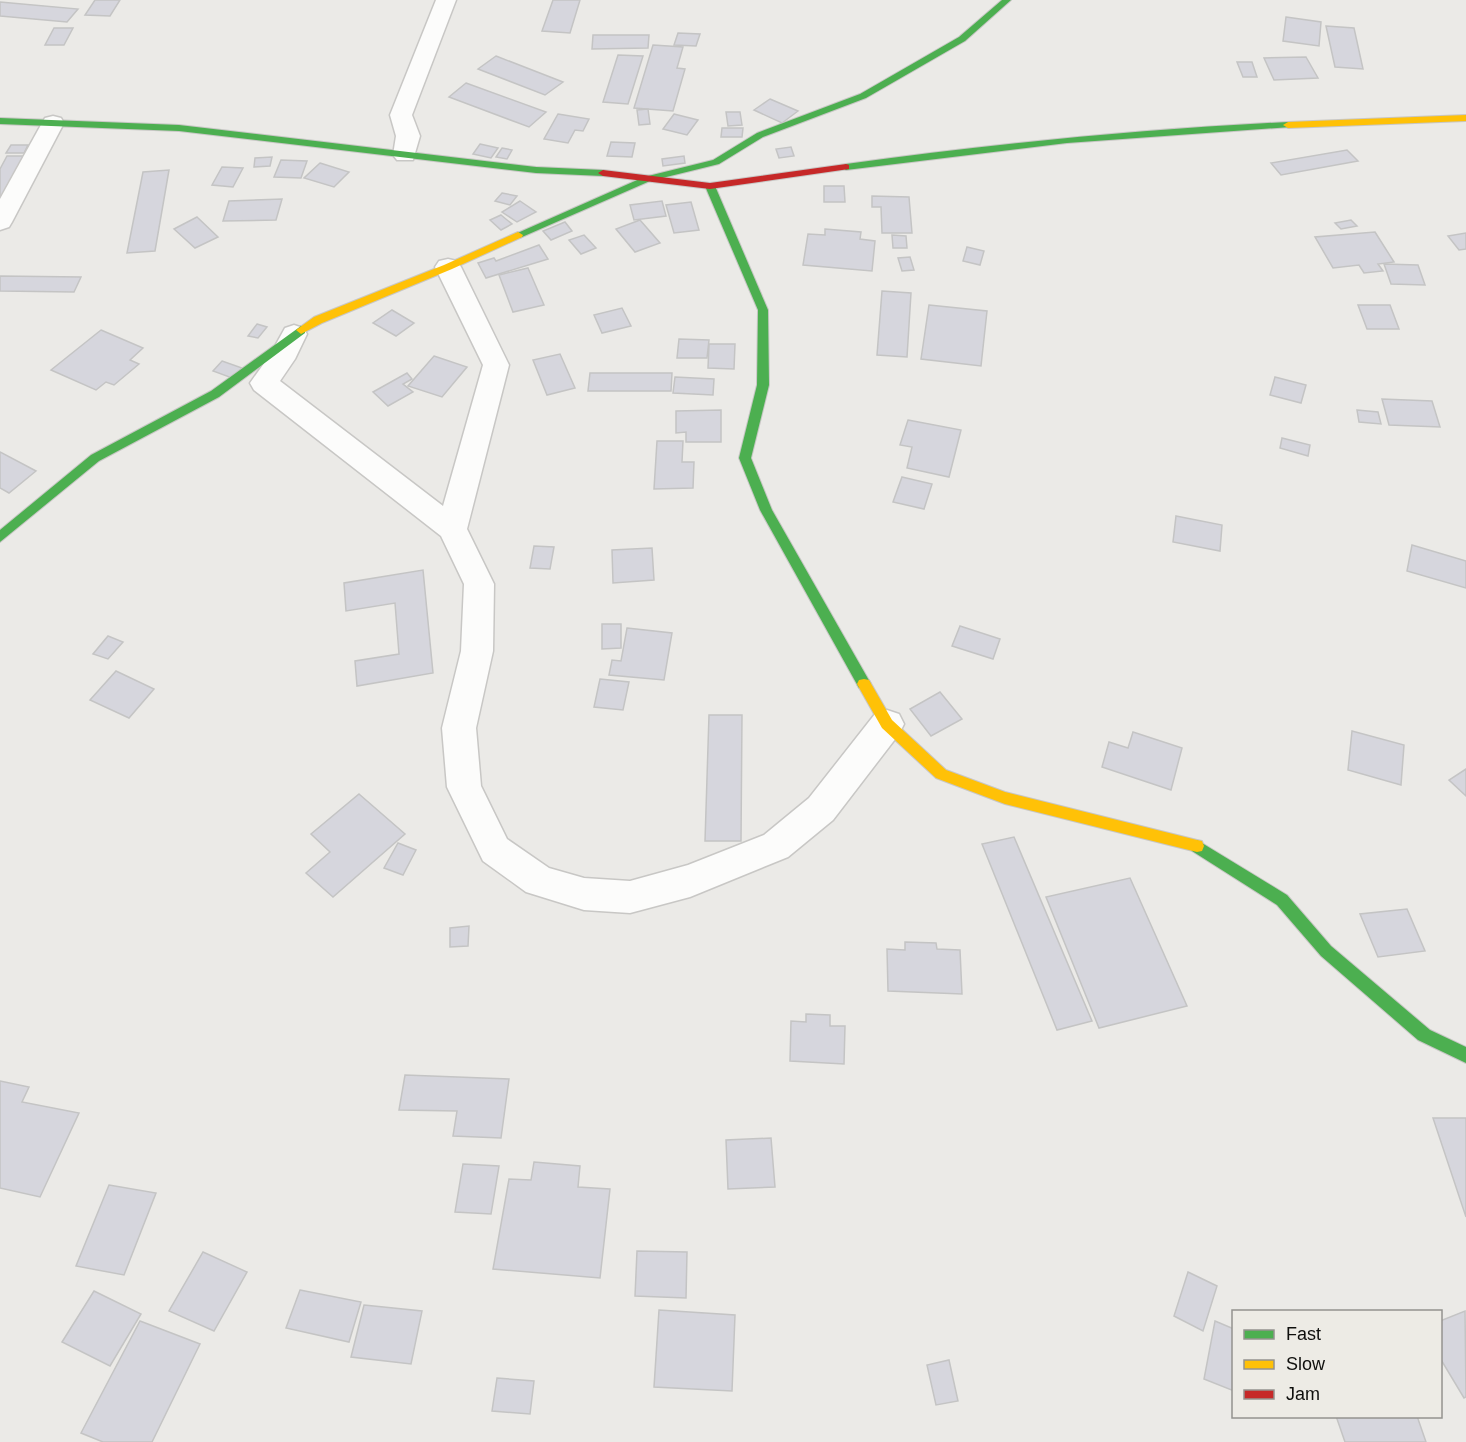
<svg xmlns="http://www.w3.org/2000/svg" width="1466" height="1442" font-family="Helvetica,sans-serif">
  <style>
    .building { fill: #d6d6dd; stroke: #c4c4c4; stroke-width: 1.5 }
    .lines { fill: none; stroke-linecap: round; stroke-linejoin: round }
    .street-casing { stroke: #c8c7c5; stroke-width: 3 }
    .fast-casing { stroke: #c8c7c5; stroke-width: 2 }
    .slow-casing { stroke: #c8c7c5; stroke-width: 2 }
    .jam-casing { stroke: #c8c7c5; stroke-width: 2 }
    .street { fill: #fcfcfb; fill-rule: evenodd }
    .fast { fill: #4caf50; fill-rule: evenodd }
    .slow { fill: #ffc107; fill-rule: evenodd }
    .jam { fill: #c62828; fill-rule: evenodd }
  </style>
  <rect width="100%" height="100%" fill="#ebeae7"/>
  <g class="building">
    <polygon points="95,0 120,0 110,16 85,15"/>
    <polygon points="553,0 580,0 570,33 542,31"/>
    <polygon points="0,2 78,9 67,22 0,16"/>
    <polygon points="1286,17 1321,22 1319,46 1283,41"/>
    <polygon points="1326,26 1354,28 1363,69 1335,67"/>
    <polygon points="54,28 73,28 64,45 45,45"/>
    <polygon points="678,33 700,34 696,46 674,45"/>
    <polygon points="593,35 649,35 648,48 592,49"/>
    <polygon points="653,45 683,47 677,68 685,69 673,111 634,108"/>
    <polygon points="618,55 643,56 628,104 603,102"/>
    <polygon points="496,56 563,82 545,95 478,69"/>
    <polygon points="1306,57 1318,78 1274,80 1264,58"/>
    <polygon points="1237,62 1252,62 1257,77 1243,77"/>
    <polygon points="466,83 546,112 529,127 449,97"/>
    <polygon points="770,99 798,111 782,123 754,110"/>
    <polygon points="648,109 650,124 639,125 637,110"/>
    <polygon points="726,112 740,112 742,125 728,126"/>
    <polygon points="558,114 589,119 583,131 575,130 568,143 544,139"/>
    <polygon points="674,114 698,120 687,135 663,129"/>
    <polygon points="722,128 743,128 742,137 721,137"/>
    <polygon points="611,142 635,143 632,157 607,156"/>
    <polygon points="480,144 498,148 491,158 473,154"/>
    <polygon points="11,145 28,145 24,153 6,153"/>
    <polygon points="791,147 794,156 779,158 776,149"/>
    <polygon points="502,148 512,150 507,159 496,157"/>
    <polygon points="1347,150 1358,161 1281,175 1271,163"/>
    <polygon points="7,156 29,156 0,212 0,169"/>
    <polygon points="684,156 685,163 663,166 662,159"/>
    <polygon points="272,157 270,166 254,167 255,158"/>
    <polygon points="281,160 307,161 301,178 274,177"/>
    <polygon points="320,163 349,172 334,187 304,178"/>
    <polygon points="222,167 243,168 233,187 212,185"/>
    <polygon points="169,170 155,251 127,253 143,172"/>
    <polygon points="824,186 844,186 845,202 824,202"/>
    <polygon points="502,193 517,196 510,205 495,201"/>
    <polygon points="872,196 909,197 912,233 882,233 881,207 872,207"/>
    <polygon points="282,199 276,220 223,221 229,201"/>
    <polygon points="520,201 536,212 517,222 502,212"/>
    <polygon points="662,201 666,216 634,220 630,205"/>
    <polygon points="691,202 699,230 674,233 666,205"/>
    <polygon points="501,215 512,224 501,230 490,220"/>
    <polygon points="197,217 218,237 195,248 174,229"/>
    <polygon points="640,220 660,243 635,252 616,229"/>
    <polygon points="1351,220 1357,226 1341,229 1335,223"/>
    <polygon points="565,222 572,231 551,240 543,231"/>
    <polygon points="825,229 861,232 860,239 875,241 872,271 803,265 808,234 825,235"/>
    <polygon points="1375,232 1394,262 1378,264 1383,271 1364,273 1359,265 1333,268 1315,237"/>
    <polygon points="1466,233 1466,249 1459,250 1448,236"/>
    <polygon points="584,235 596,248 581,254 569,240"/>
    <polygon points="892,235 906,236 907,248 893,248"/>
    <polygon points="539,245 548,259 486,278 478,263 494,258 496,261"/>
    <polygon points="967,247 984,251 980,265 963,261"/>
    <polygon points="910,257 914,270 902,271 898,258"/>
    <polygon points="1384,264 1418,265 1425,285 1391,284"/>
    <polygon points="528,268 544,305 513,312 499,275"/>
    <polygon points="0,276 81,277 74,292 0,291"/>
    <polygon points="882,291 911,293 907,357 877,355"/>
    <polygon points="929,305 987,311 981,366 921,359"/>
    <polygon points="1358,305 1390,305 1399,329 1367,329"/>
    <polygon points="622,308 631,326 602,333 594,315"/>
    <polygon points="392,310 414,323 396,336 373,323"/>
    <polygon points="257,324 267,327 258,338 248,336"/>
    <polygon points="101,330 143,348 130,360 139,364 114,385 106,382 96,390 51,370"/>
    <polygon points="679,339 709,340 707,358 677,358"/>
    <polygon points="709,344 735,344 734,369 708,368"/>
    <polygon points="560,354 575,388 547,395 533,360"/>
    <polygon points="434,356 467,367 442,397 408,386"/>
    <polygon points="222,361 242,368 232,378 213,371"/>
    <polygon points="407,373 412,379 403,384 413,392 388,406 373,392"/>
    <polygon points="590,373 672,373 671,391 588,391"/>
    <polygon points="675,377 714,379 713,395 673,393"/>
    <polygon points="1275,377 1306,385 1301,403 1270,395"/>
    <polygon points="1382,399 1432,401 1440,427 1389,425"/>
    <polygon points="721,410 721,442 686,442 686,432 676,433 676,411"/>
    <polygon points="1357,410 1378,412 1381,424 1359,422"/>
    <polygon points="908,420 961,430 949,477 907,468 912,447 900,445"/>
    <polygon points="1282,438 1310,445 1308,456 1280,448"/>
    <polygon points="657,441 683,441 682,462 694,462 693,488 654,489"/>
    <polygon points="0,452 36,471 9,493 0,488"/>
    <polygon points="902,477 932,484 924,509 893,502"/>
    <polygon points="1176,516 1222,525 1220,551 1173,542"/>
    <polygon points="1412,545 1466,561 1466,588 1407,571"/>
    <polygon points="534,546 554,547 550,569 530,568"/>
    <polygon points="652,548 654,580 613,583 612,550"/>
    <polygon points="423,570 433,673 357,686 355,661 399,654 395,603 346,611 344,583"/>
    <polygon points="602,624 621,624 621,648 602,649"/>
    <polygon points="960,626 1000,639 993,659 952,646"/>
    <polygon points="627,628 672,633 664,680 609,675 612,660 621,661"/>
    <polygon points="108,636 123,642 108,659 93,654"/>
    <polygon points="116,671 154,689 129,718 90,700"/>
    <polygon points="600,679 629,682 623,710 594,707"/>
    <polygon points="940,692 962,719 931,736 910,709"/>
    <polygon points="709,715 742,715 741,841 705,841"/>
    <polygon points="1352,731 1404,745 1401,785 1348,770"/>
    <polygon points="1133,732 1182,748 1171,790 1102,767 1109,742 1128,748"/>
    <polygon points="1466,769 1466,796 1449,780"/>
    <polygon points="359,794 405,834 333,897 306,873 330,852 311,834"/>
    <polygon points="1014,837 1092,1021 1057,1030 982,844"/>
    <polygon points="398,843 416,850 403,875 384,868"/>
    <polygon points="1130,878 1187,1006 1099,1028 1046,897"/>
    <polygon points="1407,909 1425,951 1378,957 1360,914"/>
    <polygon points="469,926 468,946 450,947 450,928"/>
    <polygon points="905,942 936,943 937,949 960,950 962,994 888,991 887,949 905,950"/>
    <polygon points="806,1014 830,1015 830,1026 845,1026 844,1064 790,1061 791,1021 806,1022"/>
    <polygon points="405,1075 509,1079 501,1138 453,1136 457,1111 399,1110"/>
    <polygon points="0,1081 29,1087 22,1102 79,1113 40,1197 0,1188"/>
    <polygon points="1433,1118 1466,1118 1466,1217"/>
    <polygon points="771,1138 775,1187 728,1189 726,1140"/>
    <polygon points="534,1162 580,1166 578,1187 610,1189 600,1278 493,1269 509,1179 531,1180"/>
    <polygon points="463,1164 499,1166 491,1214 455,1212"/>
    <polygon points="109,1185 156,1193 124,1275 76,1266"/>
    <polygon points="637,1251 687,1252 686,1298 635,1296"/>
    <polygon points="203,1252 247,1272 214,1331 169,1311"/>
    <polygon points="1188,1272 1217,1286 1203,1331 1174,1316"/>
    <polygon points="300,1290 361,1302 349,1342 286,1328"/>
    <polygon points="94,1291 141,1314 110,1366 62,1342"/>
    <polygon points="364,1305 422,1311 411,1364 351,1357"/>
    <polygon points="659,1310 735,1315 732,1391 654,1387"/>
    <polygon points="1465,1311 1466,1397 1464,1398 1440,1358 1440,1321"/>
    <polygon points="140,1321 200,1344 152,1442 103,1442 81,1433"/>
    <polygon points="1215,1321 1234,1329 1234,1391 1204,1379"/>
    <polygon points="949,1360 958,1401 936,1405 927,1365"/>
    <polygon points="497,1378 534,1381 530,1414 492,1411"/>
    <polygon points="1336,1416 1417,1416 1426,1442 1345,1442"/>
  </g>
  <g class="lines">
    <defs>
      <g id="street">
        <polygon points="436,0 456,0 412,115 420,136 413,160 397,160 393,155 396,136 390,115"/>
        <polygon points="53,116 61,118 64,123 12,222 9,227 0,230 0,199 42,123 45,118"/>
        <polygon points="448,259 457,261 461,267 509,365 467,529 494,584 493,651 476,728 481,786 507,839 549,868 584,878 630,881 688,865 764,835 809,798 875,714 887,710 899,714 904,724 899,734 833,820 788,857 690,897 630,913 584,910 526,892 483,861 447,787 442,728 461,651 464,584 441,536 254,390 250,383 270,355 285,328 294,325 303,328 307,334 295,359 280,381 443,506 483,365 435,267 439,261"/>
      </g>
      <g id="fast">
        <polygon points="1002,0 1011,0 965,41 866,98 763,137 719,164 650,181 522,237 518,238 513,235 644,177 713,160 757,133 860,94 959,37"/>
        <polygon points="0,118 179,125 536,167 603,170 608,173 603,176 536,173 179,131 0,124"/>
        <path d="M1288,122L1293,125L1291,127L1067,143L846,170L841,167L846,164C993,144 1140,129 1288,122Z"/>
        <polygon points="710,183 715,186 768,310 769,385 751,458 772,510 871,684 869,688 859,688 760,510 739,458 757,385 758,310 705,186"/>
        <polygon points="301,326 305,327 305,333 219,397 99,461 0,542 0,530 91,455 211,391"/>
        <polygon points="1197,840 1287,895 1331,946 1430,1030 1466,1047 1466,1063 1418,1040 1321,956 1277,905 1192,851 1190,846 1192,841"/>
      </g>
      <g id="slow">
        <polygon points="1466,115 1466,121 1288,128 1283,125 1288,122"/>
        <polygon points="518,232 523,235 522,237 452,269 322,323 301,334 296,330 314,317 444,265"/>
        <polygon points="864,679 869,680 892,720 946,770 1005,792 1197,840 1202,841 1204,846 1202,851 1197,852 1005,804 936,778 882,728 857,684 859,680"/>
      </g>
      <polygon id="jam" points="846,164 849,165 849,169 710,189 603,176 598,173 603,170 710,183"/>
    </defs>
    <use href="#street" class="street-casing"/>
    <use href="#fast" class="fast-casing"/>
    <use href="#slow" class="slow-casing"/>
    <use href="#jam" class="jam-casing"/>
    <use href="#street" class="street"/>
    <use href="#fast" class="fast"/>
    <use href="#slow" class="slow"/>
    <use href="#jam" class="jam"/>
  </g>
  <rect x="1232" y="1310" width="210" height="108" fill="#edebe5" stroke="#94938f" stroke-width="1.5"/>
  <rect x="1244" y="1330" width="30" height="9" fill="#4caf50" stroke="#94938f" stroke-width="1.5"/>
  <text x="1286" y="1340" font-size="18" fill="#0f0f0d">Fast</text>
  <rect x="1244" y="1360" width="30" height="9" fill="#ffc107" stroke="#94938f" stroke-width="1.5"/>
  <text x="1286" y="1370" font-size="18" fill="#0f0f0d">Slow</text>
  <rect x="1244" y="1390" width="30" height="9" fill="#c62828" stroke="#94938f" stroke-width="1.5"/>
  <text x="1286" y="1400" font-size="18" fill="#0f0f0d">Jam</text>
</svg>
